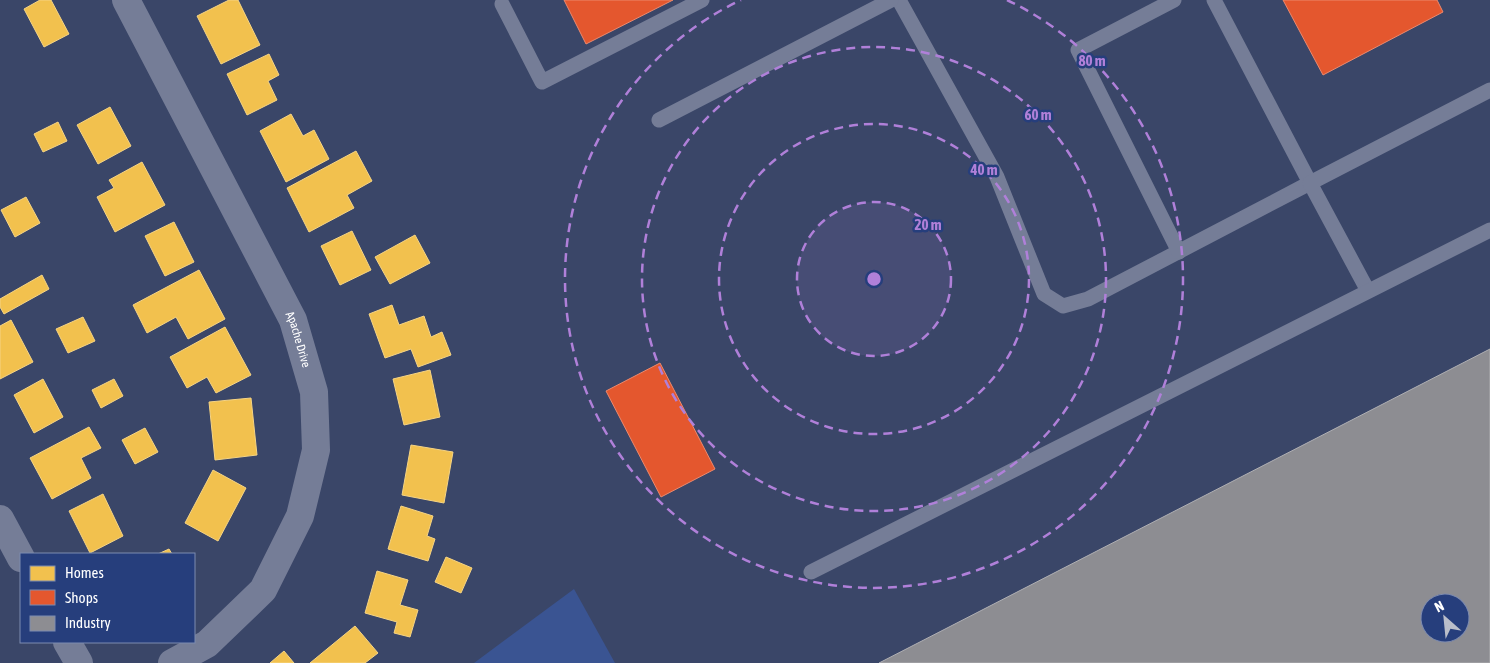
<svg xmlns="http://www.w3.org/2000/svg" width="1490" height="663" font-family="'Asap Condensed',sans-serif">
  <style>
    .green { fill: #3a5492 }
    .homes { fill: #f2c14e; stroke: #f6d483 }
    .shops { fill: #e4572e; stroke: #ec896d }
    .industry { fill: #8d8d92; stroke: #afafb3; fill-rule: evenodd }
    .lines { fill: none; stroke-linecap: round; stroke-linejoin: round }
    .service { stroke: #757d97; stroke-width: 15 }
    .minor { stroke: #757d97; stroke-width: 28 }
    .ring { fill: none; stroke: #b080d9; stroke-width: 2.5; stroke-dasharray: 9 6 }
    .labels { text-anchor: middle; stroke-width: 5; stroke-linejoin: round; paint-order: stroke }
    .street-label { font-size: 12px; fill: #fff; stroke: #263e7c }
    .centre { fill: #b080d9; stroke: #263e7c; stroke-width: 2.5 }
    .ring-label { font-size: 15px; text-anchor: middle; font-weight: bold; fill: #b080d9; stroke: #263e7c; stroke-width: 5; stroke-linejoin: round; paint-order: stroke }
  </style>
  <rect width="100%" height="100%" fill="#3a4668"/>
  <polygon class="green" points="574,589 615,663 474,663"/>
  <g class="homes">
    <polygon points="40,0 51,0 69,34 44,47 24,9"/>
    <polygon points="229,0 238,0 260,45 221,64 197,16"/>
    <polygon points="269,54 279,75 268,81 277,100 247,115 227,74"/>
    <polygon points="110,107 131,146 98,164 77,125"/>
    <polygon points="291,114 303,136 314,130 329,159 286,182 260,131"/>
    <polygon points="58,122 67,141 43,152 34,134"/>
    <polygon points="356,151 372,181 347,195 354,208 309,232 287,188"/>
    <polygon points="142,162 165,205 115,232 97,197 114,188 109,180"/>
    <polygon points="26,197 40,223 15,237 1,210"/>
    <polygon points="174,222 194,262 165,276 145,236"/>
    <polygon points="352,231 371,270 340,285 321,246"/>
    <polygon points="415,235 430,263 390,284 375,257"/>
    <polygon points="199,270 225,319 188,339 176,317 147,333 133,305"/>
    <polygon points="42,275 49,289 4,314 0,307 0,299"/>
    <polygon points="392,305 399,325 424,316 431,337 442,332 451,355 418,367 411,349 385,358 369,314"/>
    <polygon points="83,317 95,341 68,353 56,329"/>
    <polygon points="11,320 33,362 0,379 0,326"/>
    <polygon points="225,327 251,375 216,393 207,377 187,388 170,357"/>
    <polygon points="430,370 440,417 404,425 393,379"/>
    <polygon points="43,379 63,417 34,433 14,395"/>
    <polygon points="114,379 123,396 101,408 92,390"/>
    <polygon points="251,398 257,455 215,460 209,402"/>
    <polygon points="89,427 101,448 81,458 91,478 52,499 30,458"/>
    <polygon points="145,428 158,452 135,464 122,440"/>
    <polygon points="411,445 453,452 444,503 402,495"/>
    <polygon points="213,470 246,488 218,541 185,523"/>
    <polygon points="103,494 123,536 90,553 69,511"/>
    <polygon points="401,506 433,516 427,536 435,539 428,561 388,549"/>
    <polygon points="169,549 172,554 158,554"/>
    <polygon points="446,557 472,568 461,593 435,582"/>
    <polygon points="377,571 408,580 400,605 418,610 410,637 394,633 397,622 365,613"/>
    <polygon points="355,626 378,653 365,663 310,663"/>
    <polygon points="284,651 294,663 270,663"/>
  </g>
  <g class="shops">
    <polygon points="564,0 673,0 586,44"/>
    <polygon points="1283,0 1437,0 1443,12 1323,75"/>
    <polygon points="660,363 715,469 661,497 606,391"/>
  </g>
  <path class="industry" d="M1490,349V663H879ZM1430,603H1460V633H1430Z"/>
  <g class="lines">
    <g class="service">
      <polyline points="899,0 997,177 1044,294 1063,306 1088,299 1310,183 1214,0"/>
      <polyline points="1174,0 1078,50 1179,252"/>
      <polyline points="502,4 542,82 702,0"/>
      <polyline points="659,120 891,0"/>
      <polyline points="1368,291 1310,183 1490,90"/>
      <polyline points="811,572 1490,230"/>
    </g>
    <g class="minor">
      <path id="s1" d="M126,0L293,320L314,392L316,450L300,516L263,590L207,644L172,663"/>
      <polyline points="0,519 21,558"/>
      <polyline points="67,642 79,663"/>
    </g>
  </g>
  <circle cx="874" cy="279" r="77" fill="#b080d9" fill-opacity=".12"/>
  <g class="ring">
    <circle cx="874" cy="279" r="77"/>
    <circle cx="874" cy="279" r="155"/>
    <circle cx="874" cy="279" r="232"/>
    <path d="M1007 0A309 309 0 1 1 741 0"/>
  </g>
  <g class="labels">
    <g class="street-label">
      <text dy="4" stroke="none"><textPath href="#s1" startOffset="381">Apache Drive</textPath></text>
    </g>
  </g>
  <circle cx="874" cy="279" r="8" class="centre"/>
  <g class="ring-label">
    <text x="1092" y="66">80 m</text>
    <text x="1038" y="120">60 m</text>
    <text x="984" y="175">40 m</text>
    <text x="928" y="230">20 m</text>
  </g>
  <rect x="20" y="553" width="175" height="90" fill="#263e7c" stroke="#7d8bb0"/>
  <rect x="30" y="566" width="25" height="15" fill="#f2c14e" stroke="#7d8bb0"/>
  <text x="65" y="578" font-size="15" fill="#ffffff">Homes</text>
  <rect x="30" y="590" width="25" height="15" fill="#e4572e" stroke="#7d8bb0"/>
  <text x="65" y="603" font-size="15" fill="#ffffff">Shops</text>
  <rect x="30" y="616" width="25" height="15" fill="#8d8d92" stroke="#7d8bb0"/>
  <text x="65" y="628" font-size="15" fill="#ffffff">Industry</text>
  <g transform="translate(1445 618) rotate(333)"><circle r="24" fill="#263e7c" stroke="#7d8bb0"/>
  <path d="M0-4L9 19L0 12L-9 19Z" fill="#babeca"/>
  <text y="-8" font-size="14" font-weight="bold" text-anchor="middle" fill="#ffffff">N</text>
  </g>
</svg>
